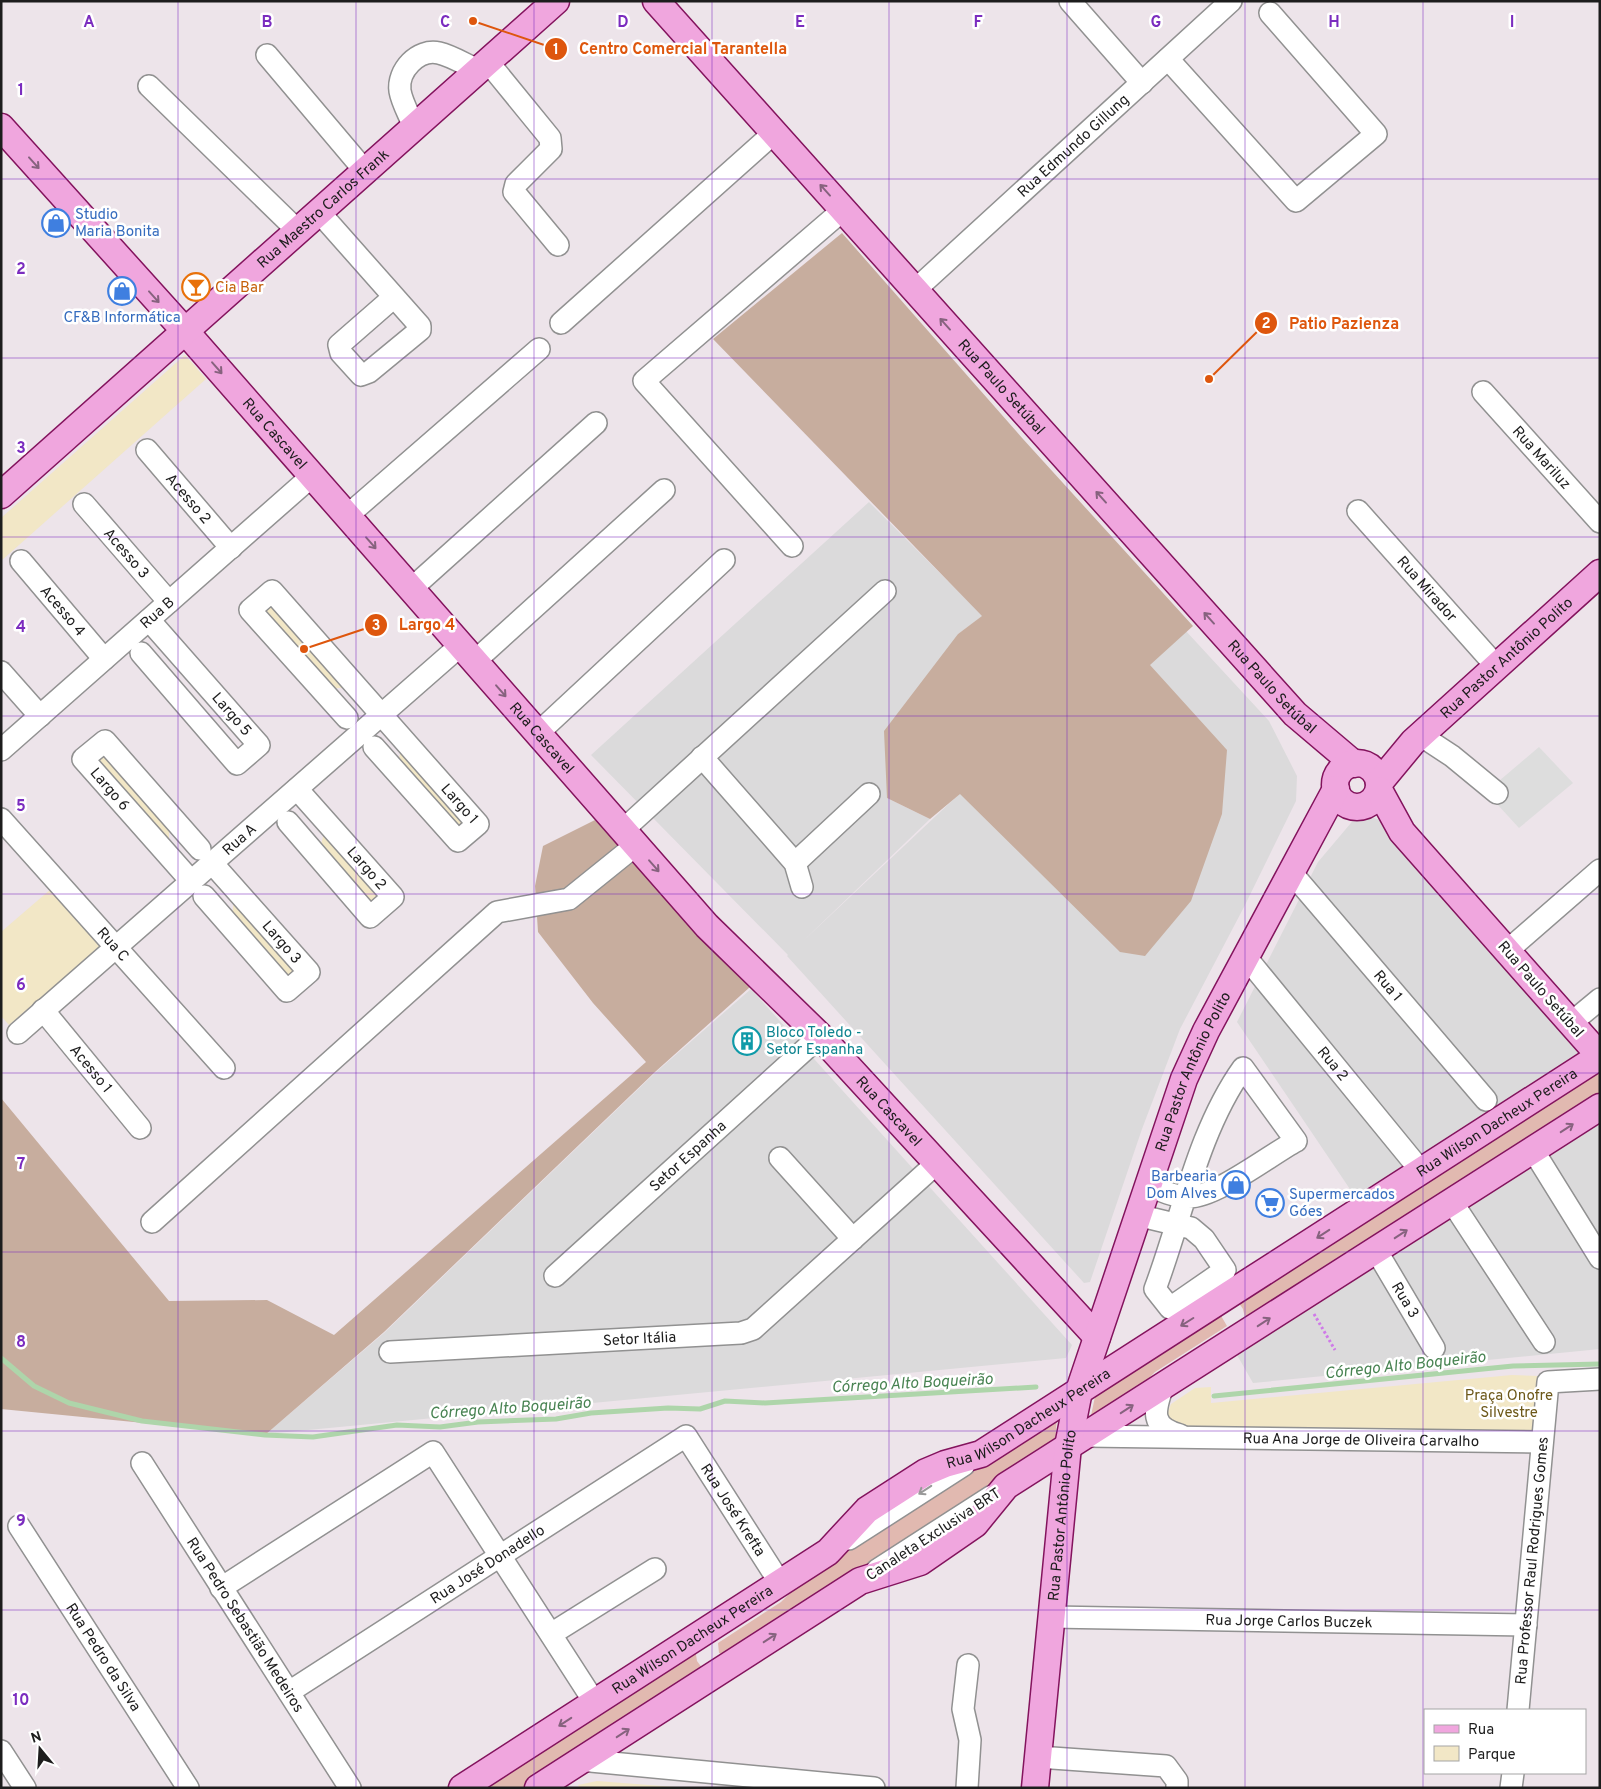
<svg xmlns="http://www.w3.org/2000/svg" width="1601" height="1789" font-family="Overpass,sans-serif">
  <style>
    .residential { fill: #dbdadb }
    .grass { fill: #e1b9b0 }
    .forest { fill: #c7ad9e }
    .park { fill: #f2e7c6 }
    .parking { fill: #ddd }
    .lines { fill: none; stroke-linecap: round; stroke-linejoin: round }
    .stream { stroke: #aed5aa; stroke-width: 5 }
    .minor-casing { stroke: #919191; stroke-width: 24 }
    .major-casing { stroke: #83135d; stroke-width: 29 }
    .path { stroke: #cf7ae8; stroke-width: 3; stroke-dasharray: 2.5 2.5; stroke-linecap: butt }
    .minor { stroke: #fff; stroke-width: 21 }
    .major { stroke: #f0a6de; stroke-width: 26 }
    .oneway { stroke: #86627e }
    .oneway2 { stroke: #999 }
    .grid { fill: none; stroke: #7b2cbf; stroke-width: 1; stroke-opacity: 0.55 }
    .labels { text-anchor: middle; stroke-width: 5; stroke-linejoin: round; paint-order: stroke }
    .street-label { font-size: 15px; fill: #1d1d1d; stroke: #fff }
    .shop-label { font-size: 15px; fill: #366cbe; stroke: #fff; text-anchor: start }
    .food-label { font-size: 15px; fill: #c56008; stroke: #fff; text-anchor: start }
    .culture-label { font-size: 15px; fill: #0d838f; stroke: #fff; text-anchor: start }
    .park-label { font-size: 15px; fill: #6d5819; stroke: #fff }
    .water-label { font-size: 16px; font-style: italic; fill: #488352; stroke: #fff }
    .grid-label { font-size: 16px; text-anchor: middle; font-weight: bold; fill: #7b2cbf; stroke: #fff; stroke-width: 5; stroke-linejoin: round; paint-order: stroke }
    .leader { fill: none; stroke: #de560d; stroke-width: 2 }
    .callout-dot { fill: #de560d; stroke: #fff; stroke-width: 2 }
    .mark-label { font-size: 15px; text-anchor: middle; font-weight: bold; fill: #fff }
    .callout-label { font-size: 16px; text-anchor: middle; font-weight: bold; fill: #de560d; stroke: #fff; stroke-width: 5; stroke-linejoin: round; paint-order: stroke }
  </style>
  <rect width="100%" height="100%" fill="#ede4ea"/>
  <g class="residential">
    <polygon points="869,502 983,616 958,634 887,798 930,819 801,943 1161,604 1269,721 1297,776 1296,801 1244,907 1180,1029 1142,1129 1090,1282 1084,1283 787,956 788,955 591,755"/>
    <polygon points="1368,816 1380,820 1600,1068 1600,1349 1253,1383 1237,1355 1390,1254 1360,1204 1237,1022 1318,862 1356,817"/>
    <polygon points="751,989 1072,1345 1066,1358 266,1434 384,1333 656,1072"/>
  </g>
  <g class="grass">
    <polygon points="1600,1067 1600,1096 1246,1323 1243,1309 1236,1299"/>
    <polygon points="1220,1314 1227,1326 1155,1372 1127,1400 1089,1425 1096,1392"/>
    <polygon points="1057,1415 1055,1446 728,1656 719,1653 718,1643 781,1602 807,1576"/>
    <polygon points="695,1648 697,1661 705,1672 525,1788 478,1788"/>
  </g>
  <g class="forest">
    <polygon points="842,233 1023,439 1193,626 1150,665 1227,750 1222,814 1191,901 1145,956 1120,952 960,794 930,819 887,798 884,731 958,634 982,616 713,339"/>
    <polygon points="595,820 750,987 655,1072 384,1332 265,1435 1,1409 1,1098 169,1301 267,1300 334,1335 646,1062 593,1003 538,932 535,886 543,846"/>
  </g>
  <g class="park">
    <polygon points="185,355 206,379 1,561 1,518"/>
    <polygon points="272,599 350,687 328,689 259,610"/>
    <polygon points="104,748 169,822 169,848 91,759"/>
    <polygon points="401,749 466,820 458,828 398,763"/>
    <polygon points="325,828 385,897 372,908 320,849"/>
    <polygon points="51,889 100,947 9,1025 1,1016 1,932"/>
    <polygon points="234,896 302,972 288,984 232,921"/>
    <polygon points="1512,1375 1540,1376 1536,1434 1187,1427 1174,1424 1167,1415 1171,1404 1195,1388 1211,1387 1211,1403"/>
    <polygon points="597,1781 688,1788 580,1788 578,1785"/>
  </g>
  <polygon class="parking" points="1539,747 1573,783 1519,828 1486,792"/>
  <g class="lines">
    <g class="stream">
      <polyline points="1,1358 34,1386 69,1403 142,1421 265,1435 313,1437 397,1425 440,1427 478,1422 556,1419 591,1413 668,1408 700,1409 725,1401 765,1403 1036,1387"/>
      <polyline points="1214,1396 1513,1366 1600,1364"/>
    </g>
    <defs>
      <g id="minor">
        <polyline points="1070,1 1142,83"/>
        <polyline points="267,55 365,171"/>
        <polyline points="1168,59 1296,201 1376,134 1270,13"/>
        <polyline points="488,62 550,138 551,149 516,184 514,192 558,245"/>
        <polyline points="149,86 298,231"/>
        <path d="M414,127C410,116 402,103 400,91C397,71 418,48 439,53C452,56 466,65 478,70"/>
        <polyline points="319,212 420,326 420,330 369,372 361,375 341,353 339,345 394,297"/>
        <path id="s1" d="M915,290L1231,1"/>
        <polyline points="561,323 774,133"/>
        <path id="s2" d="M1483,392L1600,522"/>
        <path id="s3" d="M147,450L231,548"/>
        <path id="s4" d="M84,504L169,602"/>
        <path id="s5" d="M1358,511L1496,666"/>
        <polyline points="347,516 539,349"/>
        <polyline points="792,546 644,381 843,210"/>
        <path id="s6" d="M21,561L104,659"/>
        <polyline points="411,589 596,423"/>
        <polyline points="141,653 237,764 259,745 149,620"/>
        <polyline points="475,661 664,490"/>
        <polyline points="1,672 40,716"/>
        <path id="s7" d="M347,718L250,610L272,591L478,824L458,841L374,747"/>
        <polyline points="538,733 724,560"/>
        <polyline points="1420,735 1452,756 1497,793"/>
        <path id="s8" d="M1,750L312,476"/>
        <polyline points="702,757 795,863 802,887"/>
        <path id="s9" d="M1,819L224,1068"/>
        <polyline points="288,822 370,917 393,897 297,789"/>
        <polyline points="623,830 885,591"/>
        <polyline points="795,863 869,794"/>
        <path id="s10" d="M1290,871L1486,1100"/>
        <polyline points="191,881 83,759 105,741 200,849"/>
        <polyline points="204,896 287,991 309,972 212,863"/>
        <polyline points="1507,951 1600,870"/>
        <path id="s11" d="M1245,956L1421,1171"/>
        <path id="s12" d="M43,1010L140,1128"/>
        <polyline points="1571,1023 1600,999"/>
        <path id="s13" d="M18,1033L461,645"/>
        <polyline points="1533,1150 1600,1258"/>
        <polyline points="780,1158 853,1239"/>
        <polyline points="1452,1202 1544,1342"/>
        <path d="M1137,1215L1191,1228L1204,1239L1225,1270L1170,1308L1155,1289C1182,1217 1198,1131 1243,1068L1296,1141C1270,1155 1215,1198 1188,1197C1174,1197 1160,1190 1147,1185"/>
        <polyline points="152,1222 497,912 569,899 636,845"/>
        <path id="s14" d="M1376,1250L1434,1348"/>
        <path id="s15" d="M555,1276L820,1036"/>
        <path id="s16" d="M390,1352L741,1333L753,1329L937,1163"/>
        <path d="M1163,1386C1154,1411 1150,1427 1180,1435"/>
        <path id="s17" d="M1086,1436L1542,1442"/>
        <path id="s18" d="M142,1463L350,1788"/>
        <path id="s19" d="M19,1526L188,1788"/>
        <polyline points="849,1539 964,1465"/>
        <polyline points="877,1570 992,1496"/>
        <polyline points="221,1588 433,1452 595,1703"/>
        <path id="s20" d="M1051,1617L1526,1625"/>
        <polyline points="551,1634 655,1569"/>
        <path id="s21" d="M289,1692L686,1436L780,1583"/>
        <path id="s22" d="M1518,1710L1548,1382L1600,1379"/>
        <polyline points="1,1751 25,1788"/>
        <polyline points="1038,1757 1166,1766 1177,1781 1177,1788"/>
        <polyline points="580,1760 874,1788"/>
        <polyline points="967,1788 970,1740 963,1709 968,1665"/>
        <polyline points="1511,1788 1513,1773"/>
      </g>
      <g id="major">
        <path id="s23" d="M656,1L1295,714L1354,764"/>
        <path id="s24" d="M1,127L185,331L707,926L820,1036L1097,1337"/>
        <path id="s25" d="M1,495L556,1"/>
        <circle cx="1357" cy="785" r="22"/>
        <path id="s26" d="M1379,783L1413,742L1600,573"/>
        <path id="s27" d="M462,1788L828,1552L867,1510L926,1472L945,1464L981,1454L1600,1056L1402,832L1379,790"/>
        <polyline points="538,1788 860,1581 920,1562 975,1524 1006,1486 1600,1107"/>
        <path id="s28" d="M1035,1788L1068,1446L1079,1391L1184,1079L1206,1031L1336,789"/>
      </g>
    </defs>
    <use href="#minor" class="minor-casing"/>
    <use href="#major" class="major-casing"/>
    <polyline class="path" points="1314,1314 1335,1350"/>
    <use href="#minor" class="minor"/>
    <use href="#major" class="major"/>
  </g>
  <defs><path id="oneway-shaft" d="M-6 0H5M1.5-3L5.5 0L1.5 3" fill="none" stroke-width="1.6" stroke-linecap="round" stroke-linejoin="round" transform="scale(1.25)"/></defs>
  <g class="oneway">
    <use href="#oneway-shaft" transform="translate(34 163) rotate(48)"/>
    <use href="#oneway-shaft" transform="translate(825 190) rotate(-132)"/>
    <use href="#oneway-shaft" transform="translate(154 297) rotate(48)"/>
    <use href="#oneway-shaft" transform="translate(945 324) rotate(-132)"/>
    <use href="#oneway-shaft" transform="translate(217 368) rotate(49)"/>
    <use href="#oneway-shaft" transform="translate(1101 497) rotate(-132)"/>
    <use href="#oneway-shaft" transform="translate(371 543) rotate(49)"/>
    <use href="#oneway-shaft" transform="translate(1209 618) rotate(-132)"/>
    <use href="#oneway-shaft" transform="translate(501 691) rotate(49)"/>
    <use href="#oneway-shaft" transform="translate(654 866) rotate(49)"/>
    <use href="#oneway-shaft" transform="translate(1567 1128) rotate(-33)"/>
    <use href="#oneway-shaft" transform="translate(1323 1234) rotate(147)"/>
    <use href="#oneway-shaft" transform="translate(1401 1234) rotate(-33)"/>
    <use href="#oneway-shaft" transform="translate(1187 1322) rotate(148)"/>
    <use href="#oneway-shaft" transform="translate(1264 1322) rotate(-33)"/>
    <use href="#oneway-shaft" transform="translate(1127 1409) rotate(-33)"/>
    <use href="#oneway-shaft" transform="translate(770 1638) rotate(-33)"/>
    <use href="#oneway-shaft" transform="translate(565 1722) rotate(147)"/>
    <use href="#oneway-shaft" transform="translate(623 1733) rotate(-33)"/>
  </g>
  <use class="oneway2" href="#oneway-shaft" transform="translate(925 1490) rotate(147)"/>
  <path class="grid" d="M178,1V1788M356,1V1788M534,1V1788M712,1V1788M889,1V1788M1067,1V1788M1245,1V1788M1423,1V1788M1,179H1600M1,358H1600M1,537H1600M1,716H1600M1,894H1600M1,1073H1600M1,1252H1600M1,1431H1600M1,1610H1600"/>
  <defs>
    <symbol id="shop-ring" viewBox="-11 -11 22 22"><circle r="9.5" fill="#fff" stroke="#3f7fe0" stroke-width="1.5"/><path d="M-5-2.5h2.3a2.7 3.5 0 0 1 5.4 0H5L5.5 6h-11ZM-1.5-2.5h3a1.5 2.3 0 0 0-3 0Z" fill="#3f7fe0"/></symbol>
    <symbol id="bar-ring" viewBox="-11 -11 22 22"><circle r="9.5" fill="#fff" stroke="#e8710a" stroke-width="1.5"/><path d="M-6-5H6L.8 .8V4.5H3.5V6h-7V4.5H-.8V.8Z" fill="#e8710a"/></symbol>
    <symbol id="building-ring" viewBox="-11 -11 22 22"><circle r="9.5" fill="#fff" stroke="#0f9aa8" stroke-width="1.5"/><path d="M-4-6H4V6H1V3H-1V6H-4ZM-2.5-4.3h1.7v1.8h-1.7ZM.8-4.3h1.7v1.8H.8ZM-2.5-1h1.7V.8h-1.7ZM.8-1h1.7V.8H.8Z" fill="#0f9aa8"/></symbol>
    <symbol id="supermarket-ring" viewBox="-11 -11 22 22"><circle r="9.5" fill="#fff" stroke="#3f7fe0" stroke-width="1.5"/><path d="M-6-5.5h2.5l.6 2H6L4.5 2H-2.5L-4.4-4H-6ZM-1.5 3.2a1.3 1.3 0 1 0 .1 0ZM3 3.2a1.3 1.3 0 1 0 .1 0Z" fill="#3f7fe0"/></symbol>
  </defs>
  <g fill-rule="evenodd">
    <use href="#shop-ring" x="40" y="207" width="32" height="32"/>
    <use href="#bar-ring" x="180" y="271" width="32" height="32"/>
    <use href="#shop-ring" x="106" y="275" width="32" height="32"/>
    <use href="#building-ring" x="731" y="1025" width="32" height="32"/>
    <use href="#shop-ring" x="1220" y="1169" width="32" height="32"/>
    <use href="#supermarket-ring" x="1254" y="1187" width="32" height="32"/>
  </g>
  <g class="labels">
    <g class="street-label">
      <text dy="5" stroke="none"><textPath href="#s1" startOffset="214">Rua Edmundo Gillung</textPath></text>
      <text dy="5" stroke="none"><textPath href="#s25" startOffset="431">Rua Maestro Carlos Frank</textPath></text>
      <text dy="5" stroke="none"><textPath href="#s23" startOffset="518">Rua Paulo Setúbal</textPath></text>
      <text dy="5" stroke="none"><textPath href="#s24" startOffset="411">Rua Cascavel</textPath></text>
      <text dy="5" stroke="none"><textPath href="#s2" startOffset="88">Rua Mariluz</textPath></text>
      <text dy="5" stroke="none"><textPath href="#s3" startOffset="64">Acesso 2</textPath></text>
      <text dy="5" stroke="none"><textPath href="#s4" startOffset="65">Acesso 3</textPath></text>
      <text dy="5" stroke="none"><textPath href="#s5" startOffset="104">Rua Mirador</textPath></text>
      <text dy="5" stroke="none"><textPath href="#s6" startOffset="65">Acesso 4</textPath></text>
      <text dy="5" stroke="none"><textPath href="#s8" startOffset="208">Rua B</textPath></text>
      <text dy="5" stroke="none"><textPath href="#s26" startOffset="179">Rua Pastor Antônio Polito</textPath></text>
      <text dy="5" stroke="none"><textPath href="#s23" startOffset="922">Rua Paulo Setúbal</textPath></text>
      <text transform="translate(232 714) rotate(49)" y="5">Largo 5</text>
      <text dy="5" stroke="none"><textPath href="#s24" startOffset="816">Rua Cascavel</textPath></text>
      <text transform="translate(110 789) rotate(49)" y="5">Largo 6</text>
      <text dy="5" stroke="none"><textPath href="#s7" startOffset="458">Largo 1</textPath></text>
      <text dy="5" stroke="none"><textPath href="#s13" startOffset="294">Rua A</textPath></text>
      <text transform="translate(367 868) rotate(49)" y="5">Largo 2</text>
      <text transform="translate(282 942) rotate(49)" y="5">Largo 3</text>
      <text dy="5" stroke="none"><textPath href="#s9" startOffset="168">Rua C</textPath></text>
      <text dy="5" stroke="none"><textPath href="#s10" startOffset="151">Rua 1</textPath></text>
      <text transform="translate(1541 989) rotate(49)" y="5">Rua Paulo Setúbal</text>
      <text dy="5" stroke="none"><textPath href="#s11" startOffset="139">Rua 2</textPath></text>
      <text dy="5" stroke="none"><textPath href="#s12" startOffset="76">Acesso 1</textPath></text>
      <text dy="5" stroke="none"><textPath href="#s28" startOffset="739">Rua Pastor Antônio Polito</textPath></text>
      <text dy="5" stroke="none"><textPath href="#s24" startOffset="1326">Rua Cascavel</textPath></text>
      <text dy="5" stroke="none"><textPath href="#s27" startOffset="1234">Rua Wilson Dacheux Pereira</textPath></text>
      <text dy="5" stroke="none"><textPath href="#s15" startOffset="179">Setor Espanha</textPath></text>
      <text dy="5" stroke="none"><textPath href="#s14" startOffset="58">Rua 3</textPath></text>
      <text dy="5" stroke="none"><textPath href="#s16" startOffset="250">Setor Itália</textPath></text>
      <text dy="5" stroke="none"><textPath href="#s27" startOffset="679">Rua Wilson Dacheux Pereira</textPath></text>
      <text dy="5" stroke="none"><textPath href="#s17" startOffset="275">Rua Ana Jorge de Oliveira Carvalho</textPath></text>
      <text dy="5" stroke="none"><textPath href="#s21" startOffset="560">Rua José Krefta</textPath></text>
      <text dy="5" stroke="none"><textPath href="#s28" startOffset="274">Rua Pastor Antônio Polito</textPath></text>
      <text transform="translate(933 1534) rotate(-33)" y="5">Canaleta Exclusiva BRT</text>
      <text dy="5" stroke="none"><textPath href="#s22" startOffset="150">Rua Professor Raul Rodrigues Gomes</textPath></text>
      <text dy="5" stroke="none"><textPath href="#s21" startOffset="236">Rua José Donadello</textPath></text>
      <text dy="5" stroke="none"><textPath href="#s20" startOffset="238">Rua Jorge Carlos Buczek</textPath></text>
      <text dy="5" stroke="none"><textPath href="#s18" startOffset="192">Rua Pedro Sebastião Medeiros</textPath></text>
      <text dy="5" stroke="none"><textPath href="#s27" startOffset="274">Rua Wilson Dacheux Pereira</textPath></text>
      <text dy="5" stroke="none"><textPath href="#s19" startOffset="156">Rua Pedro da Silva</textPath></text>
    </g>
    <g class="shop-label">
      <text x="75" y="219">Studio<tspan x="75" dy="17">Maria Bonita</tspan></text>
      <text x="122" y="322" text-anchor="middle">CF&amp;B Informática</text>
      <text x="1217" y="1181" text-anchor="end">Barbearia<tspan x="1217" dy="17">Dom Alves</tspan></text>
      <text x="1289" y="1199">Supermercados<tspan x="1289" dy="17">Góes</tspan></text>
    </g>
    <g class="food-label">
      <text x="215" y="292">Cia Bar</text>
    </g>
    <g class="culture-label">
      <text x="766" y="1037">Bloco Toledo -<tspan x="766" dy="17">Setor Espanha</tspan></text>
    </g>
    <g class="park-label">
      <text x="1509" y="1400">Praça Onofre<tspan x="1509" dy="17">Silvestre</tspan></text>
    </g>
    <g class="water-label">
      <text transform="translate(1405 1364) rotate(-6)" y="6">Córrego Alto Boqueirão</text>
      <text transform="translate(912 1382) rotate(-3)" y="6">Córrego Alto Boqueirão</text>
      <text transform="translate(510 1407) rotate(-4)" y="6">Córrego Alto Boqueirão</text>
    </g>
  </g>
  <g class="grid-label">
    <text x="89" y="27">A</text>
    <text x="267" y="27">B</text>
    <text x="445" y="27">C</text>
    <text x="623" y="27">D</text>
    <text x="800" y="27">E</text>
    <text x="978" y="27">F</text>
    <text x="1156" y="27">G</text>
    <text x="1334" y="27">H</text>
    <text x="1512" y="27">I</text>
    <text x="21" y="95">1</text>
    <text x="21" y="274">2</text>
    <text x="21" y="453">3</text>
    <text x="21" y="632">4</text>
    <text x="21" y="811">5</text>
    <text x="21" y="990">6</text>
    <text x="21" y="1169">7</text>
    <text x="21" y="1347">8</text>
    <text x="21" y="1526">9</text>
    <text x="21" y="1705">10</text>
  </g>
  <path class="leader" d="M473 21L556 49M1209 379L1266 323M304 649L376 625"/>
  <g class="callout-dot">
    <circle cx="473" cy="21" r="5"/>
    <circle cx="1209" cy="379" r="5"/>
    <circle cx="304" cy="649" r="5"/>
    <circle cx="556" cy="49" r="12"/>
    <circle cx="1266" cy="323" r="12"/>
    <circle cx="376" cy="625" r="12"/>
  </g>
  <g class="mark-label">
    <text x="556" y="54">1</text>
    <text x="1266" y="328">2</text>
    <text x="376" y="630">3</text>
  </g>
  <g class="callout-label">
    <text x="683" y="54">Centro Comercial Tarantella</text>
    <text x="1344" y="329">Patio Pazienza</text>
    <text x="427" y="630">Largo 4</text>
  </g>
  <rect width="1601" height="1789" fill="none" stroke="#1d1d1d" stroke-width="5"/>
  <rect x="1424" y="1709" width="162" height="65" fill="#ffffff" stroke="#a5a5a5"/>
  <rect x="1434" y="1725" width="25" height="8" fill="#f0a6de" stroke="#a5a5a5"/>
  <text x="1468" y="1734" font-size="15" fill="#1d1d1d">Rua</text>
  <rect x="1434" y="1746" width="25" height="15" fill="#f2e7c6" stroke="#a5a5a5"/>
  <text x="1468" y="1759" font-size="15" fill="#1d1d1d">Parque</text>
  <g transform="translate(40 1749) rotate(342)" stroke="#ffffff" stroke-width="4" paint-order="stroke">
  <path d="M0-4L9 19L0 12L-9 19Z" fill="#1d1d1d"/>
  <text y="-8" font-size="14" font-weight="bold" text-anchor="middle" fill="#1d1d1d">N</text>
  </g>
</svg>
